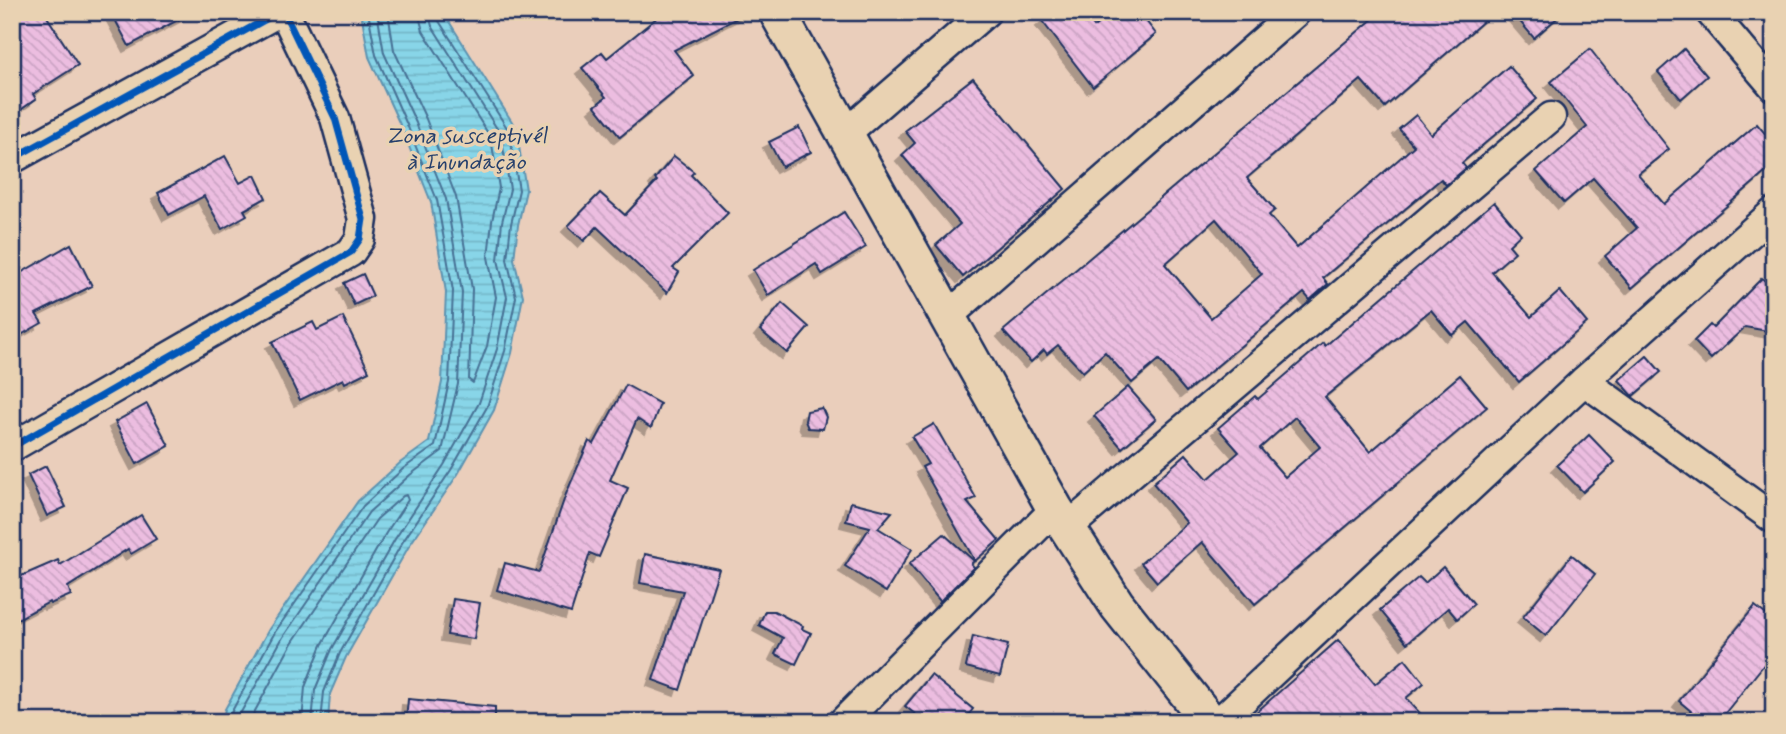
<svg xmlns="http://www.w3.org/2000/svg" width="1786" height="734" font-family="Mynerve,sans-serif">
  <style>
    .water { fill: url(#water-rules); stroke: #5c93b1; stroke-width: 2 }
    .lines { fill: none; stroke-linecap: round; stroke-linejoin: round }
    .shore { stroke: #477195; stroke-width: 2 }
    .building { fill: url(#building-back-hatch); stroke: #1b2f5e; stroke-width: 2; fill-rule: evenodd; filter: url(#shadow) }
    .minor-casing { stroke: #1b2f5e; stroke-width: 33 }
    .major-casing { stroke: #1b2f5e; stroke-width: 40 }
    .minor { stroke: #e9d2b2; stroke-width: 28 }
    .major { stroke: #e9d2b2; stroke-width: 35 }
    .cycleway-casing { stroke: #e9d2b2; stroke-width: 11 }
    .cycleway { stroke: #0057b8; stroke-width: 7 }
    .labels { text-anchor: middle; stroke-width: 7; stroke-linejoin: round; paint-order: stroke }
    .water-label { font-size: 23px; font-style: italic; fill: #26406c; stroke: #e9d2b2 }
  </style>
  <defs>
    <pattern id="water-rules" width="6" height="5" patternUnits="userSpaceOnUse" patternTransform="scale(1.75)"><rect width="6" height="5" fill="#88d5e8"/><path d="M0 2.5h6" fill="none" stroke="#75b7c9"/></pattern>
    <pattern id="building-back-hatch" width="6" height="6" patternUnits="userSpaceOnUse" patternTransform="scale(1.75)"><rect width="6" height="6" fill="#ecbde0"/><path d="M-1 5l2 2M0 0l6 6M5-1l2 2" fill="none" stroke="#caa3c3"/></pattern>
    <filter id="shadow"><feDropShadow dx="-6" dy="6" stdDeviation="0" flood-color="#0004"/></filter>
  </defs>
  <rect width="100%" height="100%" fill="#eacebb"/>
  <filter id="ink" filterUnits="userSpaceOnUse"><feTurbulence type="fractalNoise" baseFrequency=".0143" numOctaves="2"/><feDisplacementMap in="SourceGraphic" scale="14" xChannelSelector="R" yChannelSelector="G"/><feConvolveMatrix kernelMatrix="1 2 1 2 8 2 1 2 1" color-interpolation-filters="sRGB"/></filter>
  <g filter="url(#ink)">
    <polygon class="water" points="361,12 443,12 516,128 526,190 518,225 514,259 523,296 512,353 494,410 458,474 409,546 346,657 330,694 328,722 222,722 225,709 269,629 358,501 400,463 429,442 442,382 446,292 431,202 402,129 369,57"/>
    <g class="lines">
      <g class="shore">
        <polyline points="388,12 394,50 426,119 456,197 472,289 469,380 473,383 487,346 496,297 488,257 492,221 499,188 491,138 423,31 418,12"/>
        <polyline points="229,722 232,711 275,632 363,506 404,468 435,446 449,382 453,291 437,200 408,127 376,55 368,12"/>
        <polyline points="238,722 240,714 283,637 369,512 410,475 442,451 458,384 462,292 446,199 416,123 384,53 377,12"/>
        <polyline points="249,722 292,643 377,519 403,496 406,495 408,500 386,533 322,645 305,687 302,722"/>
        <polyline points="312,722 315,690 332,649 395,539 444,465 479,403 497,349 507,297 498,260 502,222 510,189 501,135 432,26 428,12"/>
        <polyline points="321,722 324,692 340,653 402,543 451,470 487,407 505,351 516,297 507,259 511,224 519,190 509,131 439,21 437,12"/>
      </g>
    </g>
    <g class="building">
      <polygon points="21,12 44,12 78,65 33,94 36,99 12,116 12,18"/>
      <polygon points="111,12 193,12 129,46"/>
      <polygon points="664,12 749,12 674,50 694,76 620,137 595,106 606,97 582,68 602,52 607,58"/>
      <polygon points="1053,12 1083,12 1094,27 1112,12 1139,12 1156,34 1093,87 1042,21"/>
      <path d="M1381,12H1494L1385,107L1361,80L1247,178L1275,210L1269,215L1297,248L1414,146L1399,129L1416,115L1431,134L1509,66L1537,99L1462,163L1466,168L1446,185L1441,179L1323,278L1328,284L1310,300L1304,293L1186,392L1159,360L1132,383L1105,352L1083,372L1058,345L1047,354L1044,350L1031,362L1003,331ZM1216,219L1262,274L1211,318L1165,264Z"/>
      <polygon points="1512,12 1564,12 1534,38"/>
      <polygon points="1590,49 1669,149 1638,174 1664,204 1757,124 1774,144 1774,165 1632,288 1605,256 1637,228 1593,178 1564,203 1536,171 1587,127 1551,82"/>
      <polygon points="1684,49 1707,76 1681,99 1658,72"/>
      <polygon points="973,78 1065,189 963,277 936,245 960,224 902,155 915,143 905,131"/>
      <polygon points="799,127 811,152 782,167 769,142"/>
      <polygon points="225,156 240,183 255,175 266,198 244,210 247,215 222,229 204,196 169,215 158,193"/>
      <polygon points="674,156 694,172 691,175 728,213 673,268 679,272 667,293 597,227 584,241 568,226 600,193 625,215 657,181 655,179"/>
      <path d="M1494,202L1521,234L1509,245L1515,252L1492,272L1531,317L1560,291L1587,323L1519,382L1468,322L1452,335L1431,310L1325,397L1370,452L1460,375L1487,407L1255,604L1202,542L1157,582L1141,563L1187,523L1153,483L1186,454L1208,479L1239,452L1218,428L1255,396L1258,399L1323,343L1325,346ZM1295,417L1320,447L1285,477L1260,448Z"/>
      <polygon points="844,212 866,247 822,274 816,264 768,295 753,270"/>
      <polygon points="71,244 92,286 36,314 42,323 12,340 12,278"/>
      <polygon points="363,274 373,296 354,305 344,283"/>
      <polygon points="1762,278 1774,290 1774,332 1745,327 1711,359 1694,341 1710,325 1713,328"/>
      <polygon points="782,303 809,327 787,353 760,330"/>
      <polygon points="343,317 369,371 345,383 343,379 300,400 272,342 313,322 317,330"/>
      <polygon points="1647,356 1661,372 1633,396 1619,380"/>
      <polygon points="626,385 660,404 651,428 637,419 610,480 628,488 599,557 590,553 571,613 497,590 505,563 539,572 566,494 589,441 594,444"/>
      <polygon points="1128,387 1156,419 1122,448 1094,416"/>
      <polygon points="147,404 169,446 137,464 115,422"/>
      <polygon points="822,408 826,417 823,429 808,428 805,421 807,411"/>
      <polygon points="934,424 976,498 967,502 999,540 975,561 922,467 928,464 912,437"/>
      <polygon points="1589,435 1615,462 1583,492 1557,465"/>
      <polygon points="46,466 66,507 47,516 28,475"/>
      <polygon points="851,502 892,512 878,528 912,549 886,592 845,566 870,527 846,521"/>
      <polygon points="141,515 156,539 131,554 128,549 68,587 71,595 50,604 49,602 12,622 12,580 58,560 60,565"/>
      <polygon points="944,534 974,561 971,564 974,567 940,601 909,564"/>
      <polygon points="645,554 719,569 680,690 653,680 683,591 640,583"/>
      <polygon points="1572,555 1595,574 1546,636 1523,617"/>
      <polygon points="1443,567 1474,604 1457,619 1448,608 1407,643 1380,610 1419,577 1425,583"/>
      <polygon points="453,599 480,603 474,639 447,635"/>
      <polygon points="1755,606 1774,621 1774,652 1718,722 1704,722 1679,701"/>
      <polygon points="765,611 774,611 803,626 802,629 811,633 796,664 775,654 783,638 759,625"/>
      <polygon points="973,636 1008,645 1000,676 966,667"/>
      <polygon points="1338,640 1375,684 1405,659 1424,683 1406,698 1428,722 1245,722"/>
      <polygon points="931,675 973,709 963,722 925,722 905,706"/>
      <polygon points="408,699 495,707 495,722 406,722"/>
    </g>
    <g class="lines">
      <defs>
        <g id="minor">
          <polyline points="1710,12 1774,87"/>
          <polyline points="845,134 986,12"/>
          <polyline points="12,159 279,12"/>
          <polyline points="947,317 1296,12"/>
          <polyline points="1584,381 1774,519"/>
          <polyline points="12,447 351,252 360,239 363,219 335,118 284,12"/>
          <polyline points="1067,528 1551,117"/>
          <polyline points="843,722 1055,509"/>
          <polyline points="1219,722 1584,381 1774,212"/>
        </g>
        <polyline id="major" points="777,12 1055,509 1117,605 1210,722"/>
      </defs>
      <use href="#minor" class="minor-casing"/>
      <use href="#major" class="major-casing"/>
      <use href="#minor" class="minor"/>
      <use href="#major" class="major"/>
      <defs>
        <g id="cycleway">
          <polyline points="12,159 279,12"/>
          <polyline points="12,447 351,252 360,239 363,219 335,118 284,12"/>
        </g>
      </defs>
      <use href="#cycleway" class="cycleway-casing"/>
      <use href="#cycleway" class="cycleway"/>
    </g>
  </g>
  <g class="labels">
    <g class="water-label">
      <text x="466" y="143">Zona susceptivél<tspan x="466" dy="26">à Inundação</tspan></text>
    </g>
  </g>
  <rect width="1786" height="734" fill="none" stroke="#e9d2b2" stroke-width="42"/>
  <rect x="21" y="21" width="1744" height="692" fill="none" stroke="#1b2f5e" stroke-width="2.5" filter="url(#ink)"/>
</svg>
